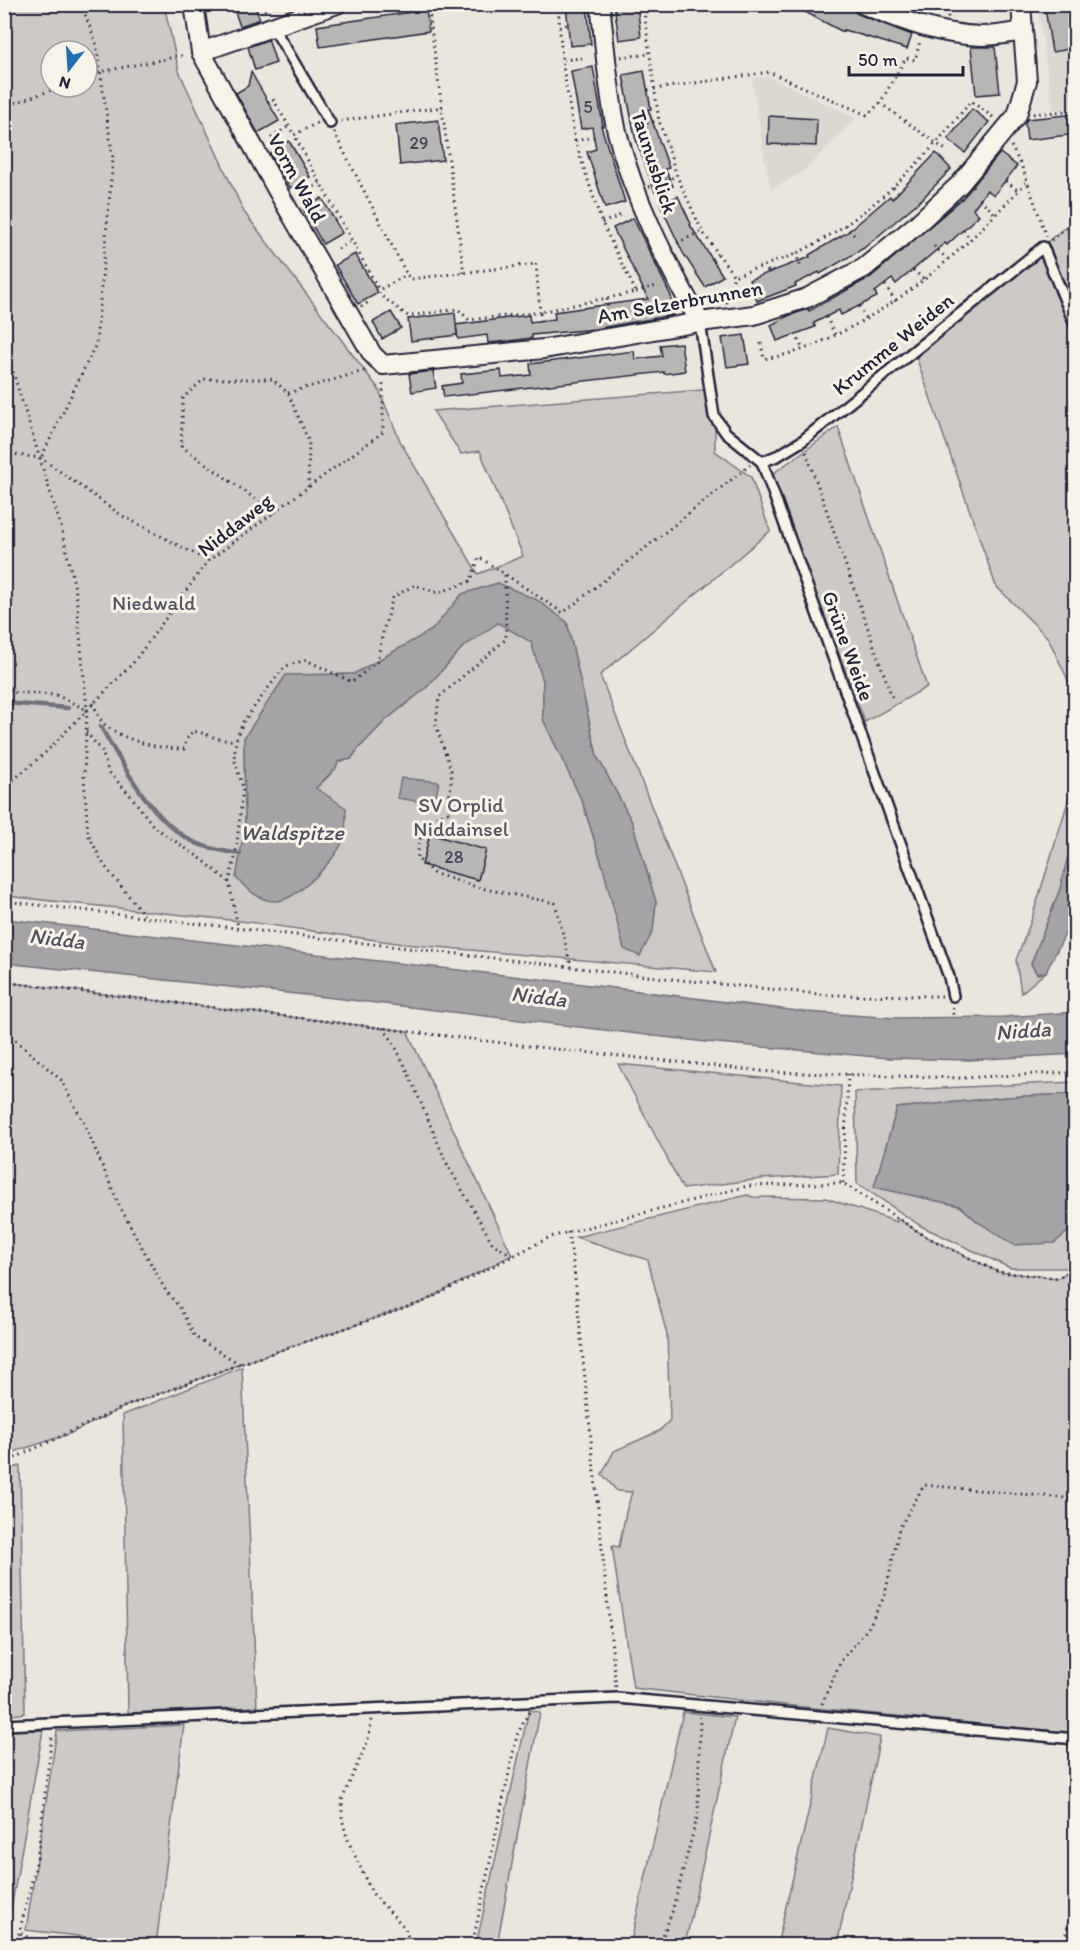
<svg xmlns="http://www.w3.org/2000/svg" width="1080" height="1950" font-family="Itim,sans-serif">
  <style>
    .built { fill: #dbd8d2 }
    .green { fill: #cdc9c6; stroke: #787680; stroke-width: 1.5; fill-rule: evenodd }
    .water { fill: #a6a3a6; stroke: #716f7b; stroke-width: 1.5 }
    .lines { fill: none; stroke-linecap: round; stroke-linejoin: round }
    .stream { stroke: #716f7b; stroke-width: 4.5 }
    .building { fill: #b8b6b5; stroke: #22223b; stroke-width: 1.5 }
    .lane-casing { stroke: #22223b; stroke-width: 14 }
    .street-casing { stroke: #22223b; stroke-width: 22 }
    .path { stroke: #22223b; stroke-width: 3; stroke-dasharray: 1.5 4.5; stroke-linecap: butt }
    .lane { stroke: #f7f3e8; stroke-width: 9 }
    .street { stroke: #f7f3e8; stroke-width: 18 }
    .labels { text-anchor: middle; stroke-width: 6; stroke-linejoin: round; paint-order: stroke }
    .number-label { font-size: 18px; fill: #48475a }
    .street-label { font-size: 21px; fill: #22223b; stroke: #f7f3e8 }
    .park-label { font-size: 21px; fill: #555465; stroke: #f7f3e8 }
    .water-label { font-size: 22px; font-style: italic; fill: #504f60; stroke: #f7f3e8 }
  </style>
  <rect width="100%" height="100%" fill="#eae6de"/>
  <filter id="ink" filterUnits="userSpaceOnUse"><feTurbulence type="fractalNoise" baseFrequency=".0167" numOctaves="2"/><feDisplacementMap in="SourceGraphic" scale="12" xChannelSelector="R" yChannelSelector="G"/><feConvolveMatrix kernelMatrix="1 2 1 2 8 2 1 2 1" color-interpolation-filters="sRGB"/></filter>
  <g filter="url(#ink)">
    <g class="built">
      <polygon points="1037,5 1075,5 1075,109 1053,110"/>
      <polygon points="768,76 856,118 804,171 771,190 765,161 752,79"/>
    </g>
    <g class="green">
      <path d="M5,5H164L179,71L244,212L378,388L401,443L478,574L523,556L480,451L461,454L433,411L715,389V451L751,477L770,531L600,675L716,972L404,944L249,922L5,896ZM51,51H87V87H51ZM498,583L567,622L597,756L632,822L656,902L653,931L602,864L582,801L543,719V681L531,641L498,622L462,648L426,688L386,720L358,749L351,759L338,761C328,791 271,811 245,825L244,738L286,675L354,674L432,630L463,594Z"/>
      <polygon points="1075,219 1075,695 1048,638 996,586 914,351"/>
      <polygon points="838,427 927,687 865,722 771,475"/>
      <polygon points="1075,764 1075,829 1060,889 1031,964 1037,974 1046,972 1021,993 1016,960 1031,921 1070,795"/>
      <polygon points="5,982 407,1031 512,1255 423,1302 240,1364 126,1406 69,1434 5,1455 4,1142 11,1120 5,1082"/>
      <polygon points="618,1064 841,1086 838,1174 761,1179 683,1189"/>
      <polygon points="1075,1082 1075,1094 1006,1097 897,1108 874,1187 960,1206 978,1222 1054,1243 1075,1226 1075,1261 1065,1268 1010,1268 921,1226 857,1183 855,1092"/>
      <polygon points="747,1195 753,1197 826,1198 897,1222 897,1218 925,1236 998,1272 1058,1278 1075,1267 1075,1733 803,1707 633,1688 612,1546 619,1547 626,1512 632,1492 617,1491 602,1474 614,1451 659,1431 670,1420 667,1335 648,1260 576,1237"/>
      <polygon points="242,1367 257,1707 128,1713 123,1415"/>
      <polygon points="20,1466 25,1713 5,1716 5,1470"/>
      <polygon points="529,1710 540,1712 497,1945 476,1945"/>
      <polygon points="683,1712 735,1717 685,1945 630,1945"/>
      <polygon points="184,1725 156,1945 26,1930 57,1731"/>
      <polygon points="828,1728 880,1737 837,1945 777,1945"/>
      <polygon points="43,1730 5,1943 5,1731"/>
    </g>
    <g class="water">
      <path d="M498,583L537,600L567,622L597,756L632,822L656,902L653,931L640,956L624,949L602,864L582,801L543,719V681L531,642L498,623L462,648L426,688L386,720L358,749L351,759L338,762L336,768L316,788L346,808C345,817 347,831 343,840C337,859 296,901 276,901C260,902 246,888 236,878L245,825L244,738L286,675L354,674L432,630L462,594Z"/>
      <polygon points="401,778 439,782 434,804 397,798"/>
      <polygon points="1075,829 1075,914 1046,972 1037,974 1031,964 1060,889"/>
      <polygon points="5,919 566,982 806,1012 897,1018 1004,1017 1075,1012 1075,1054 969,1060 889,1058 706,1042 334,998 5,963"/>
      <polygon points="1075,1094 1075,1226 1054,1243 1014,1245 978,1222 960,1206 874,1187 897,1108 1006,1097"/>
    </g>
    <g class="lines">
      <g class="stream">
        <polyline points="4,699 16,704 68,708"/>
        <path d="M101,727C124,767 157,831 204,846C215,850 228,852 240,854"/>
      </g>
    </g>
    <g class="building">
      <polygon points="232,4 254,4 260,19 240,26"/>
      <polygon points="566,4 587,4 591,44 570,46"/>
      <polygon points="614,4 637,4 641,37 619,40"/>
      <polygon points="790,4 851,4 853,10 858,14 912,35 907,49 844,30 843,32"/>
      <polygon points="1068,4 1076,4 1076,48 1052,52 1045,8"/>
      <polygon points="426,10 429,31 320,47 317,26"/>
      <polygon points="267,40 269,41 276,63 255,70 248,47"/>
      <polygon points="971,47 995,47 1000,93 976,95"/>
      <polygon points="593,67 603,126 601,126 625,202 605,208 587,152 596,149 592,127 581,129 571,71"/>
      <polygon points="644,71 651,109 648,109 669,168 665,169 673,186 655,192 635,137 623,75"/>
      <polygon points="251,72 279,121 258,133 236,93 248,86"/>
      <polygon points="972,109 989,122 965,153 948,139"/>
      <polygon points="1076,114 1076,134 1027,140 1025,123 1027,119"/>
      <polygon points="769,116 817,119 816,146 768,144"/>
      <polygon points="438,120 443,160 400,165 396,125"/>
      <polygon points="289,141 310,177 290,188 270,153"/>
      <polygon points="936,153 951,169 922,199 864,248 820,274 819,272 795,284 796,286 757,301 749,280 810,257 809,255 848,232 890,196 892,199"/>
      <polygon points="1000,153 1017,166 994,195 987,190 973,209 979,215 947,245 945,243 896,284 892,279 875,292 877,297 841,315 839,310 814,323 815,327 777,341 771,325 788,316 808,309 809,311 871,277 963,198"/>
      <polygon points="678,196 691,224 690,225 723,276 705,287 683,253 660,204"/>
      <polygon points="322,198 342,233 323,244 303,209"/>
      <polygon points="633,218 671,296 673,315 595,329 532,335 532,338 509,341 488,343 487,335 458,339 456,325 529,315 530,322 555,319 554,312 648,299 613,228"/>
      <polygon points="355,254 378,293 358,304 335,265"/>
      <polygon points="391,312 401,328 382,339 373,322"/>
      <polygon points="455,313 457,335 411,341 408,319"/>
      <polygon points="744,335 749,364 727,367 722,338"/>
      <polygon points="681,343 685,371 664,374 664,372 444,397 442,386 462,383 461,374 501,370 502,378 531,375 530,364 634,351 635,359 662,356 660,345"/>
      <polygon points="433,371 436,388 412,392 409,374"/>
      <polygon points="430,834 486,850 478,880 422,865"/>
    </g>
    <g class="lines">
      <defs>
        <g id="lane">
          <polyline points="273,27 330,123"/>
          <polyline points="700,322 714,416 726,433 762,462 949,977 953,996"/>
          <polyline points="762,462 779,455 802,441 1043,247 1076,327"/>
          <polyline points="4,1725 617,1698 1076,1739"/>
        </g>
        <g id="street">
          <polyline points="194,4 201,52 281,197 372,354 383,365 544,349 700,322 754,315 807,298 864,268 915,226 960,184 1017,115 1027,81 1021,4"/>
          <path d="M600,4C605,45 608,93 617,132C634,200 666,262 700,322"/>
          <path d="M862,4C901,20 939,35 982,36C995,36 1010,33 1023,31"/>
          <polyline points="201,52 337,4"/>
        </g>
      </defs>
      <use href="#lane" class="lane-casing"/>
      <use href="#street" class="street-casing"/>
      <g class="path">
        <polyline points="262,4 267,14"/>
        <polyline points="428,4 464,273"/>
        <polyline points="643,4 659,121 677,176 702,231 734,276"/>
        <polyline points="947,4 948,18"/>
        <polyline points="559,26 568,25"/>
        <polyline points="621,57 650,54"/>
        <polyline points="563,60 582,58"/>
        <polyline points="87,77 100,72 185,55"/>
        <polyline points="648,90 769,72 867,115 880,103 906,58 915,60 920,41"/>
        <polyline points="268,102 273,99 294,135"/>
        <polyline points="880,103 947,151"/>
        <polyline points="4,107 60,87"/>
        <polyline points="1033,114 1067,111"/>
        <polyline points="341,121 443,107"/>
        <polyline points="317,123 294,135 379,290"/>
        <polyline points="641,124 659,121"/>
        <polyline points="334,132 407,275"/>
        <polyline points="271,138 289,126"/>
        <polyline points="575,141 594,137"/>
        <polyline points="1011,146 1022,167 1047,238"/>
        <polyline points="1006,181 1019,191"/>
        <polyline points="649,187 677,176"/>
        <polyline points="893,187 901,195"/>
        <polyline points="304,193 320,183"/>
        <polyline points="980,199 995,214"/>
        <polyline points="602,223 621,215"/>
        <polyline points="845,225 854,235"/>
        <polyline points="963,230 971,240"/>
        <polyline points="1051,240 1076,219"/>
        <polyline points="677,243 702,231"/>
        <polyline points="934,246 947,259"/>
        <polyline points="338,249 352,241"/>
        <polyline points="795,253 801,266"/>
        <polyline points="711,258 718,254"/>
        <polygon points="536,264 540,312 469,320 458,309 408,316 380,295 379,290 407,275 411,279"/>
        <polyline points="764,265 769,273"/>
        <polyline points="913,270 925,280"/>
        <polyline points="885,285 896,302"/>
        <polyline points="636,292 656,286"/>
        <polyline points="607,299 608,312"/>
        <path d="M726,303L734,276C754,269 775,262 795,254C866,221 923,162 971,101L994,118"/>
        <polyline points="859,306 866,320"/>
        <polyline points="361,307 370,301"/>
        <polyline points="826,317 835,334"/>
        <polyline points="541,321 540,312 636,292 602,223 575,141 562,60 558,4"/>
        <polyline points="796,334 803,350"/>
        <polyline points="4,343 61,527 76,593 87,710 84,777 88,834 104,865 144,915"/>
        <path d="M761,343L764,359C777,356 792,354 804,349C877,320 938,274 992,218C1004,205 1016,194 1027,181"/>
        <polyline points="288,393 367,370"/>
        <polyline points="806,452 892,697"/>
        <polyline points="4,453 41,458 121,515 208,561"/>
        <polyline points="42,456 96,344 113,159 96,43 81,4"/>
        <polyline points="275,513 181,446 183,398 204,379 272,379 288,393 309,442 308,489"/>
        <polyline points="505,575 506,639 439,697 436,725 452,773 448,812 426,821 418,845 417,858 433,873 480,888 555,903 571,966"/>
        <polyline points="4,686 12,692 56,695 87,710"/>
        <path d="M93,703C96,710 99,719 104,724C124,741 159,749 184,749L186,740L193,731C211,734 217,742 236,740"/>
        <polyline points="86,732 102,751 108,771 131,796 154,827 203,860 229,882"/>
        <polyline points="4,788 46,752 133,663 208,561 383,432 383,381"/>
        <polyline points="236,851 243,788 234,758 236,740 243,722 278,675 286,666 306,660 352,682 377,662 384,628 393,597 415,585 438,593 471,581 479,557 563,613 750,465"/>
        <polyline points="235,858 229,882 238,927"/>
        <polyline points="4,901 681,980 828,995 942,996"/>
        <polyline points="4,982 536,1047 771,1072 961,1078 1076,1072"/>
        <polyline points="953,1007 953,1018"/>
        <polyline points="4,1026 12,1037 61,1080 84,1123 119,1205 139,1242 166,1291 180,1308 195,1337 240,1364"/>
        <polyline points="383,1028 392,1040 407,1070 446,1162 493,1244 512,1255"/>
        <polyline points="843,1183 848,1074"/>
        <polyline points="568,1232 574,1269 616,1688"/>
        <polyline points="4,1463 126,1406 240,1364 423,1302 550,1237 748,1186 843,1183 925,1236 998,1272 1058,1278 1076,1267"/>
        <polyline points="822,1704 841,1661 868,1628 885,1595 899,1529 924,1485 1076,1499"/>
        <polyline points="372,1720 368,1740 342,1800 342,1818 347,1838 372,1893 405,1928 411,1946"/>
        <path d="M21,1933C37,1945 58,1944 77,1946"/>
        <polyline points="16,1946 37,1860 52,1735"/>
        <polyline points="472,1946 517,1735 529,1712"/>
        <polyline points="659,1946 672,1912 698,1814 700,1717"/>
        <polyline points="1063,1946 1076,1893"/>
      </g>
      <use href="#lane" class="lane"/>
      <use href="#street" class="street"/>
    </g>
  </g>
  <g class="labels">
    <g class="number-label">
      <text x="588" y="113">5</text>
      <text x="419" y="149">29</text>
      <text x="454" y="863">28</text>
    </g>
    <g class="street-label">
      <text transform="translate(654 162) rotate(72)" y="7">Taunusblick</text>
      <text transform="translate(297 178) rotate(61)" y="7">Vorm Wald</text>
      <text transform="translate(680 302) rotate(-10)" y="7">Am Selzerbrunnen</text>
      <text transform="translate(893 344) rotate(-39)" y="7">Krumme Weiden</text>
      <text transform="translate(235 525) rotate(-38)" y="7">Niddaweg</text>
      <text transform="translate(848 646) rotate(70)" y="7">Grüne Weide</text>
    </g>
    <g class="park-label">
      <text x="154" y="610">Niedwald</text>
      <text x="461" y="812">SV Orplid<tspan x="461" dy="24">Niddainsel</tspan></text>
    </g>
    <g class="water-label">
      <text x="292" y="840">Waldspitze</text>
      <text transform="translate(57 938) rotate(7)" y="8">Nidda</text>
      <text transform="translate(539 996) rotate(7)" y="8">Nidda</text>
      <text transform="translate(1023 1030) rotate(-4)" y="8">Nidda</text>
    </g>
  </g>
  <rect width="1080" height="1950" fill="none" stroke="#f7f3e8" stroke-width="24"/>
  <rect x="12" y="12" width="1056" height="1926" fill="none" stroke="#22223b" stroke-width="2" filter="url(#ink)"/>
  <g transform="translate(69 69) rotate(197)"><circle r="28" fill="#f7f3e8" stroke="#a29fa3" stroke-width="1.5"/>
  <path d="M0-4.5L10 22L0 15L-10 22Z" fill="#1f6fb2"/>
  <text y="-9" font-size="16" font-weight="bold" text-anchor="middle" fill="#22223b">N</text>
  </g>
  <path d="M849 66v9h114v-9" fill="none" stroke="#22223b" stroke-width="3"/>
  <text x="858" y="66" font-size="18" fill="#22223b" stroke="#f7f3e8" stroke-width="4.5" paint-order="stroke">50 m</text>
</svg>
